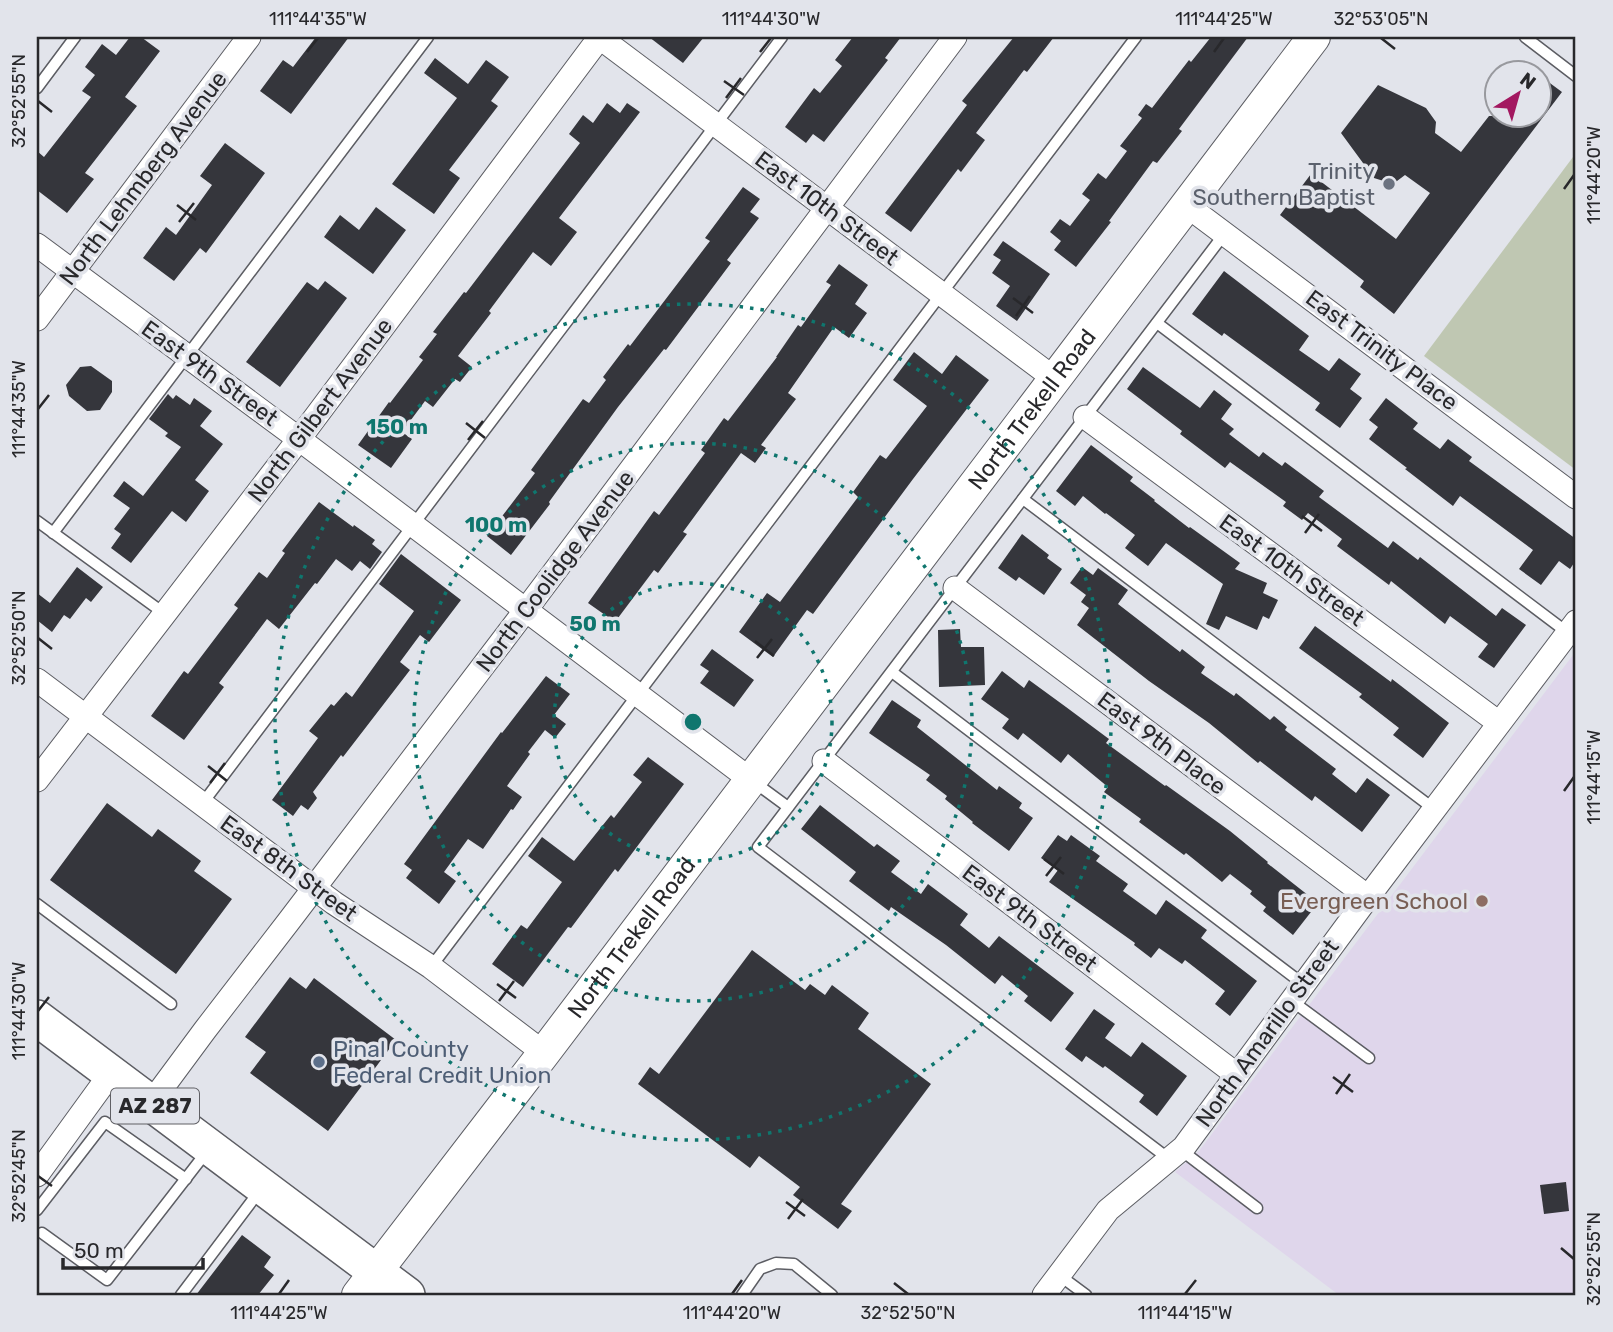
<svg xmlns="http://www.w3.org/2000/svg" width="1613" height="1332" font-family="Rubik,sans-serif">
  <style>
    .education { fill: #dfd6eb }
    .green { fill: #bfc7b2 }
    .building { fill: #35363c }
    .lines { fill: none; stroke-linecap: round; stroke-linejoin: round }
    .service-casing { stroke: #5c5d63; stroke-width: 13 }
    .minor-casing { stroke: #5c5d63; stroke-width: 25 }
    .secondary-casing { stroke: #5c5d63; stroke-width: 34 }
    .primary-casing { stroke: #5c5d63; stroke-width: 38 }
    .service { stroke: #fff; stroke-width: 10 }
    .minor { stroke: #fff; stroke-width: 23 }
    .secondary { stroke: #fff; stroke-width: 32 }
    .primary { stroke: #fff; stroke-width: 35 }
    .ticks { fill: none; stroke: #28282b; stroke-width: 2.5 }
    .ring { fill: none; stroke: #0f766e; stroke-width: 3.5; stroke-dasharray: 3.5 7 }
    .worship-dot { fill: #6b7280; stroke: #e2e4eb; stroke-width: 2.5 }
    .education-dot { fill: #8d6e63; stroke: #e2e4eb; stroke-width: 2.5 }
    .service-dot { fill: #5c6f8a; stroke: #e2e4eb; stroke-width: 2.5 }
    .labels { text-anchor: middle; stroke-width: 7; stroke-linejoin: round; paint-order: stroke }
    .shield { fill: #e2e4eb; stroke: #606065; stroke-width: 2 }
    .shield-label { font-size: 21px; font-weight: bold; fill: #28282b }
    .worship-label { font-size: 23px; fill: #5b616d; stroke: #e2e4eb; text-anchor: end }
    .street-label { font-size: 23px; fill: #28282b; stroke: #e2e4eb }
    .education-label { font-size: 23px; fill: #785e54; stroke: #e2e4eb; text-anchor: end }
    .service-label { font-size: 23px; fill: #4e5e75; stroke: #e2e4eb; text-anchor: start }
    .centre { fill: #0f766e; stroke: #e2e4eb; stroke-width: 3.5 }
    .ring-label { font-size: 21px; text-anchor: middle; font-weight: bold; fill: #0f766e; stroke: #e2e4eb; stroke-width: 7; stroke-linejoin: round; paint-order: stroke }
    .neatline { fill: none; stroke: #28282b; stroke-width: 2.5 }
    .ticks-label { font-size: 18px; text-anchor: middle; fill: #28282b }
  </style>
  <rect width="100%" height="100%" fill="#e2e4eb"/>
  <polygon class="education" points="1576,651 1576,1295 1339,1295 1175,1172 1199,1151"/>
  <polygon class="green" points="1576,153 1576,470 1424,356"/>
  <g class="building">
    <polygon points="130,37 141,37 160,51 125,97 137,106 85,173 94,179 67,213 37,190 37,151 44,157 91,97 82,91 95,75 85,67 102,44 116,55"/>
    <polygon points="316,37 349,37 291,114 260,91 283,60 293,67"/>
    <polygon points="649,37 704,37 683,63"/>
    <polygon points="853,37 901,37 885,58 888,60 824,142 813,134 806,143 785,127 814,88 820,93 842,66 835,60"/>
    <polygon points="1014,37 1054,37 1027,72 1024,70 976,133 985,140 961,172 958,169 911,232 885,213 967,105 962,101"/>
    <polygon points="1211,37 1248,37 1179,129 1182,131 1157,163 1153,161 1109,221 1111,222 1076,267 1054,250 1061,241 1050,232 1060,219 1070,226 1090,200 1082,194 1098,173 1106,179 1127,151 1120,146 1142,118 1138,115 1146,104 1152,108 1189,60 1191,62"/>
    <polygon points="435,58 468,84 486,60 509,77 491,101 498,106 449,170 460,178 434,214 392,184 457,98 424,73"/>
    <polygon points="1539,75 1562,92 1394,314 1360,287 1364,281 1280,215 1311,174 1396,239 1430,193 1405,175 1393,184 1374,178 1341,133 1378,85 1426,108 1436,122 1435,133 1461,152 1489,116 1539,116"/>
    <polygon points="607,103 620,113 627,103 640,112 559,218 577,232 551,266 533,252 489,311 491,313 458,356 472,367 460,382 455,379 433,407 425,401 402,432 412,439 391,468 358,445 389,402 390,403 423,360 419,357 437,334 433,332 464,292 466,293 580,143 569,134 583,115 593,123"/>
    <polygon points="225,143 265,173 206,253 200,248 174,281 143,258 166,227 176,235 212,185 200,176"/>
    <polygon points="743,187 760,199 750,212 759,218 727,260 731,263 666,350 664,349 618,407 549,502 550,504 511,555 487,536 535,473 531,470 583,399 589,403 606,380 603,377 628,344 630,346 710,241 705,238"/>
    <polygon points="376,207 406,230 373,274 324,237 340,215 359,230"/>
    <polygon points="1003,241 1050,274 1017,321 996,306 1010,286 992,273 1001,260 993,255"/>
    <polygon points="839,264 868,285 855,304 867,313 849,338 834,327 788,393 796,399 761,445 766,448 755,463 741,453 683,532 687,534 658,573 654,570 615,622 588,603 654,511 659,515 705,453 701,450 724,418 728,421 777,357 776,357 798,325 801,327 831,285 826,282"/>
    <polygon points="1224,271 1309,336 1299,350 1329,371 1339,358 1361,374 1350,389 1362,398 1340,428 1315,410 1320,403 1224,333 1222,336 1192,314"/>
    <polygon points="325,281 347,298 280,387 246,362 307,282 318,290"/>
    <polygon points="914,352 942,374 956,355 989,380 913,479 813,614 807,610 773,657 739,632 767,593 780,602 858,497 853,492 880,455 886,459 927,406 893,380"/>
    <polygon points="91,366 112,381 112,392 100,410 87,411 69,396 66,385 80,367"/>
    <polygon points="1143,367 1200,408 1214,390 1232,404 1221,419 1234,429 1229,434 1259,457 1263,452 1282,466 1285,462 1324,491 1319,497 1388,548 1393,541 1418,560 1420,557 1496,616 1502,608 1526,625 1494,668 1478,657 1488,644 1450,616 1445,624 1391,581 1389,585 1337,546 1342,539 1308,513 1302,520 1283,506 1286,502 1230,462 1225,468 1180,434 1182,431 1127,389"/>
    <polygon points="168,394 173,399 176,395 190,405 194,398 212,411 200,426 223,444 195,480 209,491 186,522 172,511 131,563 111,548 121,534 114,529 130,508 113,496 124,481 143,496 181,447 165,436 168,433 149,419"/>
    <polygon points="1386,398 1418,423 1413,429 1440,449 1448,439 1472,457 1469,461 1576,539 1576,560 1570,569 1559,561 1541,585 1519,569 1533,550 1460,496 1453,506 1405,469 1407,468 1369,439 1378,427 1369,420"/>
    <polygon points="1091,445 1133,477 1130,481 1155,500 1154,501 1189,528 1190,527 1240,563 1235,569 1267,583 1263,593 1278,600 1269,619 1263,616 1257,630 1226,616 1219,630 1206,624 1223,584 1166,543 1148,566 1125,548 1135,535 1106,513 1105,514 1083,496 1075,506 1056,491"/>
    <polygon points="319,502 353,527 354,525 375,540 372,544 382,552 370,569 360,561 352,571 336,559 317,584 315,583 279,629 267,619 219,683 224,687 184,740 151,716 184,671 188,674 238,608 234,605 259,572 267,578 285,553 282,551"/>
    <polygon points="1022,534 1049,555 1047,558 1062,569 1044,595 1019,577 1016,581 998,568"/>
    <polygon points="401,554 461,600 429,642 420,635 400,662 410,670 343,757 341,755 313,792 317,798 308,810 301,805 293,816 272,800 318,738 309,731 331,704 334,706 346,692 352,697 414,611 379,584"/>
    <polygon points="77,567 103,587 91,602 86,598 70,619 64,615 52,632 37,620 37,593 50,603"/>
    <polygon points="1082,567 1093,575 1098,568 1128,590 1118,604 1180,652 1182,649 1205,667 1201,673 1234,696 1236,693 1270,720 1274,716 1287,727 1285,730 1336,769 1332,774 1356,793 1367,778 1390,795 1362,832 1315,796 1312,801 1260,761 1258,763 1209,723 1149,681 1077,625 1089,608 1081,602 1086,595 1070,583"/>
    <polygon points="1315,626 1391,682 1392,679 1449,723 1423,758 1393,735 1399,728 1359,697 1362,694 1299,648"/>
    <polygon points="960,629 961,647 984,647 985,685 939,687 938,630"/>
    <polygon points="712,649 754,680 734,707 700,683 709,671 700,665"/>
    <polygon points="1002,671 1024,688 1029,680 1066,707 1109,739 1106,743 1165,786 1166,785 1230,831 1268,862 1267,863 1318,903 1293,935 1263,911 1266,907 1250,894 1252,891 1230,874 1222,882 1186,853 1184,855 1139,822 1141,819 1104,792 1108,787 1068,754 1061,763 1023,733 1018,740 1002,728 1009,719 981,699"/>
    <polygon points="546,676 570,694 554,715 566,724 555,738 545,730 528,752 530,754 507,786 522,797 513,810 511,809 483,849 468,839 444,872 456,881 439,904 406,878 412,870 404,864 501,732 502,733"/>
    <polygon points="892,700 921,720 917,727 997,790 999,786 1022,803 1019,808 1033,818 1009,851 972,823 973,822 945,799 947,796 926,780 930,775 869,733"/>
    <polygon points="648,757 684,784 618,872 615,869 571,928 568,927 523,987 492,964 521,925 527,929 562,882 528,856 542,837 574,861 611,815 614,818 642,782 633,775"/>
    <polygon points="107,803 152,837 158,829 201,861 194,871 232,899 176,974 50,880"/>
    <polygon points="820,805 874,847 877,844 900,861 891,872 921,894 928,884 968,914 960,925 989,948 999,936 1074,993 1051,1022 1024,1001 1028,996 1002,975 995,984 946,945 891,907 889,911 849,881 856,872 801,829"/>
    <polygon points="1058,835 1067,841 1071,835 1100,856 1096,861 1128,884 1123,891 1156,915 1166,900 1207,930 1201,938 1257,981 1230,1016 1215,1004 1225,991 1185,960 1182,964 1159,948 1151,958 1134,945 1135,943 1049,882 1058,870 1041,858"/>
    <polygon points="752,950 805,990 810,984 825,995 832,985 869,1013 858,1029 931,1084 841,1204 852,1211 838,1229 793,1195 800,1187 759,1156 750,1168 638,1084 650,1067 659,1074"/>
    <polygon points="290,977 306,989 314,978 396,1040 328,1131 250,1073 266,1052 245,1037"/>
    <polygon points="1094,1009 1115,1024 1105,1038 1131,1057 1142,1042 1187,1076 1157,1116 1139,1102 1144,1095 1105,1066 1103,1068 1086,1056 1082,1062 1065,1049"/>
    <polygon points="1566,1182 1569,1211 1544,1214 1540,1185"/>
    <polygon points="242,1235 271,1257 264,1267 274,1275 258,1295 196,1295"/>
  </g>
  <g class="lines">
    <defs>
      <g id="service">
        <polyline points="1525,37 1576,76"/>
        <polyline points="37,88 75,37"/>
        <polyline points="1157,323 1568,633"/>
        <polyline points="1023,499 1434,809"/>
        <polyline points="37,521 165,614"/>
        <polyline points="53,533 428,37"/>
        <polyline points="892,672 1303,984"/>
        <polyline points="754,782 788,807"/>
        <polyline points="202,804 782,37"/>
        <polyline points="37,904 171,1004"/>
        <polyline points="431,967 1136,37"/>
        <polyline points="1292,1001 1369,1058"/>
        <polyline points="1181,1150 1257,1208"/>
        <polyline points="1169,1159 758,847 1225,233"/>
        <polyline points="37,1210 105,1122 186,1179"/>
        <polyline points="42,1233 107,1280 208,1150"/>
        <polyline points="1059,1275 1086,1295"/>
        <polyline points="181,1295 261,1189"/>
        <polyline points="742,1295 760,1269 776,1263 794,1264 832,1295"/>
      </g>
      <g id="minor">
        <polyline points="599,37 1055,379"/>
        <polyline points="1186,205 1576,497"/>
        <polyline points="37,245 299,439 751,780"/>
        <polyline points="37,319 249,37"/>
        <polyline points="1085,417 1499,723"/>
        <polyline points="955,588 1368,897"/>
        <polyline points="37,680 334,903 431,967 544,1053"/>
        <polyline points="824,761 1237,1075"/>
        <polyline points="37,780 299,439 600,37"/>
        <polyline points="151,1103 205,1030 289,921 525,611 955,37"/>
        <polyline points="37,1175 111,1073"/>
        <polyline points="1044,1295 1108,1210 1184,1147 1368,897 1576,622"/>
      </g>
      <g id="secondary">
        <path id="s1" d="M358,1295L544,1053L1314,37"/>
      </g>
      <polyline id="primary" points="37,1018 407,1295"/>
    </defs>
    <use href="#service" class="service-casing"/>
    <use href="#minor" class="minor-casing"/>
    <use href="#secondary" class="secondary-casing"/>
    <use href="#primary" class="primary-casing"/>
    <use href="#service" class="service"/>
    <use href="#minor" class="minor"/>
    <use href="#secondary" class="secondary"/>
    <use href="#primary" class="primary"/>
  </g>
  <path class="ticks" d="M1381,38L1395,49M307,52L318,38M760,52L771,38M1214,52L1224,38M724,81L744,95M726,98L741,78M38,101L52,112M1564,189L1574,175M177,205L196,220M179,222L194,203M1013,298L1033,313M1016,316L1030,296M38,409L49,395M466,423L485,438M468,440L483,421M1302,516L1322,531M1305,533L1319,514M38,638L52,649M755,641L774,656M757,658L772,639M208,766L227,781M210,783L225,763M1564,791L1574,777M1044,859L1064,874M1046,876L1061,857M497,984L516,998M499,1001L514,981M38,1011L49,997M1333,1077L1353,1092M1336,1094L1350,1074M38,1176L52,1186M786,1202L805,1216M788,1219L803,1199M1561,1248L1574,1259M894,1283L908,1294M279,1294L289,1280M732,1294L742,1280M1185,1294L1196,1280"/>
  <g class="ring">
    <circle cx="693" cy="722" r="139"/>
    <circle cx="693" cy="722" r="279"/>
    <circle cx="693" cy="722" r="418"/>
  </g>
  <circle class="worship-dot" cx="1389" cy="184" r="7"/>
  <circle class="education-dot" cx="1482" cy="901" r="7"/>
  <circle class="service-dot" cx="319" cy="1062" r="7"/>
  <g class="labels">
    <rect class="shield" x="111" y="1088.5" width="88" height="35" rx="5"/>
    <g class="shield-label">
      <text x="155" y="1113">AZ 287</text>
    </g>
    <g class="worship-label">
      <text x="1375" y="179">Trinity<tspan x="1375" dy="26">Southern Baptist</tspan></text>
    </g>
    <g class="street-label">
      <text transform="translate(143 178) rotate(-53)" y="8">North Lehmberg Avenue</text>
      <text transform="translate(827 208) rotate(37)" y="8">East 10th Street</text>
      <text transform="translate(1382 350) rotate(37)" y="8">East Trinity Place</text>
      <text transform="translate(210 373) rotate(36)" y="8">East 9th Street</text>
      <text dy="8" stroke="none"><textPath href="#s1" startOffset="1113">North Trekell Road</textPath></text>
      <text transform="translate(320 410) rotate(-53)" y="8">North Gilbert Avenue</text>
      <text transform="translate(1292 570) rotate(36)" y="8">East 10th Street</text>
      <text transform="translate(555 571) rotate(-53)" y="8">North Coolidge Avenue</text>
      <text transform="translate(1162 743) rotate(37)" y="8">East 9th Place</text>
      <text transform="translate(289 868) rotate(36)" y="8">East 8th Street</text>
      <text transform="translate(1030 918) rotate(37)" y="8">East 9th Street</text>
      <text dy="8" stroke="none"><textPath href="#s1" startOffset="450">North Trekell Road</textPath></text>
      <text transform="translate(1267 1033) rotate(-54)" y="8">North Amarillo Street</text>
    </g>
    <g class="education-label">
      <text x="1468" y="909">Evergreen School</text>
    </g>
    <g class="service-label">
      <text x="333" y="1057">Pinal County<tspan x="333" dy="26">Federal Credit Union</tspan></text>
    </g>
  </g>
  <circle cx="693" cy="722" r="10" class="centre"/>
  <g class="ring-label">
    <text x="397" y="434">150 m</text>
    <text x="496" y="532">100 m</text>
    <text x="595" y="631">50 m</text>
  </g>
  <rect width="1613" height="1332" fill="none" stroke="#e2e4eb" stroke-width="77"/>
  <g transform="translate(1518 94) rotate(37)"><circle r="33" fill="#e2e4eb" stroke="#98999e" stroke-width="2"/>
  <path d="M0-5L12 26L0 18L-12 26Z" fill="#a31860"/>
  <text y="-10" font-size="19" font-weight="bold" text-anchor="middle" fill="#28282b">N</text>
  </g>
  <path d="M63 1258v10h140v-10" fill="none" stroke="#28282b" stroke-width="3.5"/>
  <text x="74" y="1258" font-size="21" fill="#28282b" stroke="#e2e4eb" stroke-width="5" paint-order="stroke">50 m</text>
  <rect x="38" y="38" width="1536" height="1256" class="neatline"/>
  <g class="ticks-label">
    <text x="318" y="25">111°44'35"W</text>
    <text x="771" y="25">111°44'30"W</text>
    <text x="1224" y="25">111°44'25"W</text>
    <text x="1381" y="25">32°53'05"N</text>
    <text transform="translate(19 101) rotate(-90)" y="6">32°52'55"N</text>
    <text transform="translate(1594 175) rotate(-90)" y="6">111°44'20"W</text>
    <text transform="translate(19 409) rotate(-90)" y="6">111°44'35"W</text>
    <text transform="translate(19 638) rotate(-90)" y="6">32°52'50"N</text>
    <text transform="translate(1594 777) rotate(-90)" y="6">111°44'15"W</text>
    <text transform="translate(19 1011) rotate(-90)" y="6">111°44'30"W</text>
    <text transform="translate(19 1176) rotate(-90)" y="6">32°52'45"N</text>
    <text transform="translate(1594 1259) rotate(-90)" y="6">32°52'55"N</text>
    <text x="279" y="1319">111°44'25"W</text>
    <text x="732" y="1319">111°44'20"W</text>
    <text x="908" y="1319">32°52'50"N</text>
    <text x="1185" y="1319">111°44'15"W</text>
  </g>
</svg>
